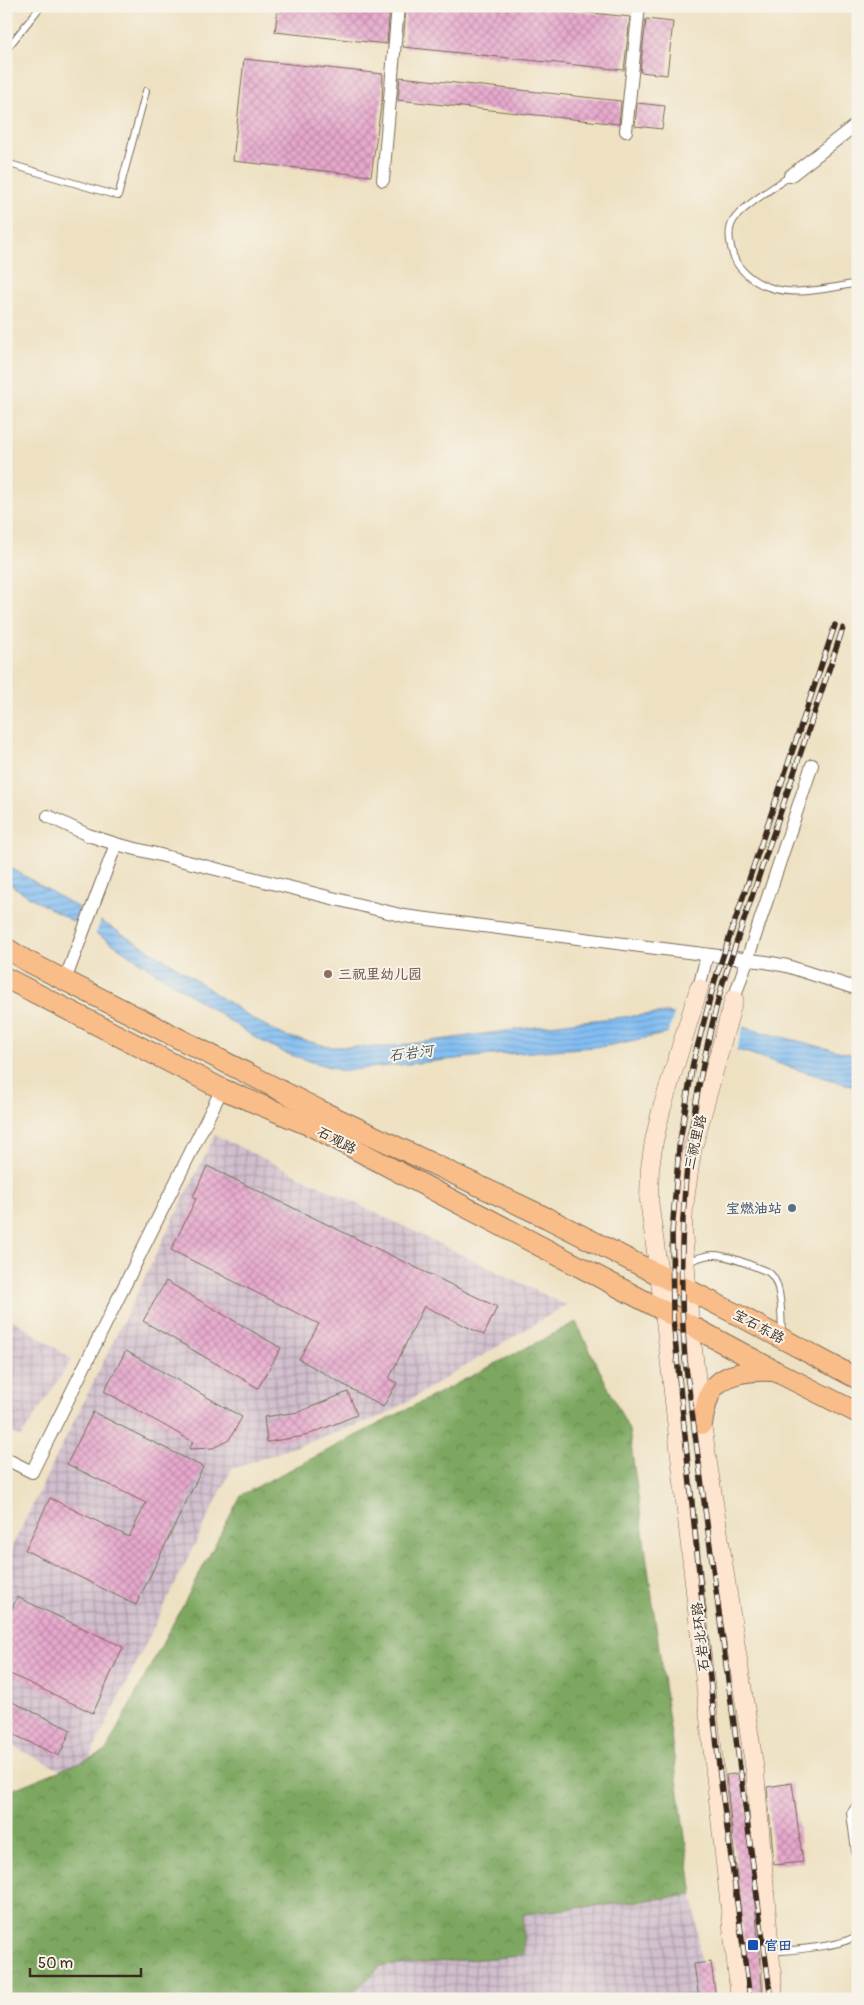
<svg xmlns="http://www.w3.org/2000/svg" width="864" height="2005" font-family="Pangolin,'LXGW WenKai TC',sans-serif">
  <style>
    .industrial { fill: url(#industrial-grid) }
    .forest { fill: url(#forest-crowns); stroke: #5c683f }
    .water { fill: url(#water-rules); stroke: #5e7488 }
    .pier { fill: #eee1c2 }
    .building { fill: url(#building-cross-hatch) }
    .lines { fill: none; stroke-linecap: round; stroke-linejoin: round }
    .lane-casing { stroke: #7a6a57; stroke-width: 8 }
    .street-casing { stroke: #7a6a57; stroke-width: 14 }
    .secondary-casing { stroke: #7a6a57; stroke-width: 19 }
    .primary-casing { stroke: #7a6a57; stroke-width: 22 }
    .lane { stroke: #fff; stroke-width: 6 }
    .street { stroke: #fff; stroke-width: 12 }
    .secondary { stroke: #fde5d0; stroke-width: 18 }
    .primary { stroke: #f9bd89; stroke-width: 20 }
    .rail-casing { stroke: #3b2a1e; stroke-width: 5.5 }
    .rail { stroke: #f7f3e8; stroke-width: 4; stroke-dasharray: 11; stroke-linecap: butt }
    .education-dot { fill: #8d6e63; stroke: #f7f3e8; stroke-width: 2 }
    .service-dot { fill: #5c6f8a; stroke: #f7f3e8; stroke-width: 2 }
    .transit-dot { fill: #1a4fb4; stroke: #f7f3e8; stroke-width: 2 }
    .labels { text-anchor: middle; stroke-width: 4; stroke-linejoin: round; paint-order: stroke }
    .education-label { font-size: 14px; font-weight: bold; fill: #785e54; stroke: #f7f3e8; text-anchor: start }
    .street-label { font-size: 14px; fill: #3b2a1e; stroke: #f7f3e8 }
    .service-label { font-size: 14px; font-weight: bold; fill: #4e5e75; stroke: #f7f3e8; text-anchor: end }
    .transit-label { font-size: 14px; font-weight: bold; fill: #164399; stroke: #f7f3e8; text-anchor: start }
    .water-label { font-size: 15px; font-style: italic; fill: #50565e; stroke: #f7f3e8 }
  </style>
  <defs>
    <pattern id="industrial-grid" width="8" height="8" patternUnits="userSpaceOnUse" patternTransform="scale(1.25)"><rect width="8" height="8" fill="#d0bdcd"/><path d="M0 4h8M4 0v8" fill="none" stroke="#aa9aa6"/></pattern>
    <pattern id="forest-crowns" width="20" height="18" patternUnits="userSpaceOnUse" patternTransform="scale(1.25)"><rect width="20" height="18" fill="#7da760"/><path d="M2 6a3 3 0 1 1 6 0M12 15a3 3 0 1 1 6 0" fill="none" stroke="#68884f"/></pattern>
    <pattern id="water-rules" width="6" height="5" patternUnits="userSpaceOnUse" patternTransform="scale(1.25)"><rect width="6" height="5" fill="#81bdf3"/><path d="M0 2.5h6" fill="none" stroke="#6b9ac4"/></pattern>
    <pattern id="building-cross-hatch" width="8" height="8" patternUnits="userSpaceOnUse" patternTransform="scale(1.25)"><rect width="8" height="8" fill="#e7a8cd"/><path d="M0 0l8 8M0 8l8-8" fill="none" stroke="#bc89a6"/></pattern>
  </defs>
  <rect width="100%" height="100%" fill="#f7f3e8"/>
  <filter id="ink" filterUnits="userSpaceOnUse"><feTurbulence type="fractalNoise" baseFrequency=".02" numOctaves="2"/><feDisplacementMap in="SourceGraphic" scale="10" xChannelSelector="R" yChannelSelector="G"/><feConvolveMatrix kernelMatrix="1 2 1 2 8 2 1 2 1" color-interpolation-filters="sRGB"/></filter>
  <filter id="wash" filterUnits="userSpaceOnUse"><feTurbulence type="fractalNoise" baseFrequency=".0096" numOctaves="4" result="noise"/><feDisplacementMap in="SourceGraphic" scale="20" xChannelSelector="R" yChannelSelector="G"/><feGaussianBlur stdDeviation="1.12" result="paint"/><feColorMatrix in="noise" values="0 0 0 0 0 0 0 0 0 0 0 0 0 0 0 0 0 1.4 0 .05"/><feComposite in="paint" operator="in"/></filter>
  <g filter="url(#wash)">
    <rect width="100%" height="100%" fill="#eee1c2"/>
    <g class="industrial">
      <polygon points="215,1135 566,1305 385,1415 232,1469 79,1779 6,1743 6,1559"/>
      <polygon points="6,1315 72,1359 21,1437 6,1430"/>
      <polygon points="693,1895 705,1999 346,1999 381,1966 522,1956 523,1914"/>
    </g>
    <polygon class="forest" points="576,1322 629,1430 693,1895 523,1914 523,1956 381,1966 346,1999 6,1999 6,1792 105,1752 241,1495"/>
    <polygon class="water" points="6,865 168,961 251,1018 285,1036 332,1047 387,1047 573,1022 665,1013 698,1016 858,1056 858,1088 792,1068 745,1052 670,1033 606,1046 493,1055 342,1071 285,1053 254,1037 107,940 43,905 6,882"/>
    <g class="pier">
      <polygon points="81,905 102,917 95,936 74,924"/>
      <polygon points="675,1011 699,1014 744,1024 736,1052 667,1036"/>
    </g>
    <g id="blocks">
      <g class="building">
        <polygon points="278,6 390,6 387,44 275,32"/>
        <polygon points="406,6 526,6 630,17 624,70 403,47"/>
        <polygon points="646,19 673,22 667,75 640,72"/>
        <polygon points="244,59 383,74 382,99 371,176 233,161"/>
        <polygon points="400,77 621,101 619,124 398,100"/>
        <polygon points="637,103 665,106 662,129 635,126"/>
        <polygon points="207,1166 497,1307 484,1335 424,1306 389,1379 397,1383 383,1407 299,1359 319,1324 171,1250 196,1199 193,1197"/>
        <polygon points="166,1281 281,1348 258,1388 143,1321"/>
        <polygon points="126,1351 242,1417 229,1440 213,1448 189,1449 193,1442 104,1391"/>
        <polygon points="348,1392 357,1415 305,1436 267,1442 264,1417 299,1412"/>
        <polygon points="93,1412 203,1467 136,1605 25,1550 50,1498 129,1537 146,1503 67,1464"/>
        <polygon points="17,1597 123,1647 93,1713 6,1672 6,1621"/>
        <polygon points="6,1699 71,1730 59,1756 6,1731"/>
        <polygon points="744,1773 763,1999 750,1999 726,1775"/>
        <polygon points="792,1783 803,1862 774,1865 767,1787"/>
        <polygon points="711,1962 716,1999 699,1999 694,1964"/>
      </g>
    </g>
  </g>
  <g filter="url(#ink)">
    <use href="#blocks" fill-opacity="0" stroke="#7a6a57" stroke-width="1"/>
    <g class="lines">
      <defs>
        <g id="lane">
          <polyline points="6,50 41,6"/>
          <polyline points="6,163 118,196 146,91"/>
          <path d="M790,176C776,186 741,207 733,221C727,231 730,244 733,255C736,264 743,272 751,278C782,301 823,289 858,283"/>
          <path d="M664,1273C678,1268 698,1255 712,1255C727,1254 753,1266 768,1272C783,1281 781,1318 782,1335"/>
          <polyline points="858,1802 850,1813 858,1874"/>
          <path d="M771,1952C790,1950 846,1947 858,1934"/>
        </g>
        <g id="street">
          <polyline points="626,131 639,6"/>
          <polyline points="790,176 858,123"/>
          <polyline points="383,180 398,6"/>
          <polyline points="48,816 88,835 116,844 404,916 766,962 787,966 858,989"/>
          <polyline points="65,980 116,844"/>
          <polyline points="699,988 707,955"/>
          <polyline points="734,999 812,765"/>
          <polyline points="6,1459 32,1472 222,1089"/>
        </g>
        <g id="secondary">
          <polyline points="699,988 661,1111 654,1141 650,1168 649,1200 664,1311 740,1999"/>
          <polyline points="734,999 692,1151 684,1207 683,1230 690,1325 702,1424 755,1771 774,1999"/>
        </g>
        <g id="primary">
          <polyline points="6,948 25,960 319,1110 547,1218 738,1315 858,1379"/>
          <polyline points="6,978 222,1089 311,1126 664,1311 775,1371 858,1413"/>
          <path d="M702,1424C704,1413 706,1400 712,1390C725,1371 754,1370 774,1371"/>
        </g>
      </defs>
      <use href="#lane" class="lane-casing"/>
      <use href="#street" class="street-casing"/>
      <use href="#secondary" class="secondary-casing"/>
      <use href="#primary" class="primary-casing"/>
      <use href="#lane" class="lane"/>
      <use href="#street" class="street"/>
      <use href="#secondary" class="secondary"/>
      <use href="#primary" class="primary"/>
      <defs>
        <g id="rail">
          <polyline points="750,1999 720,1776 673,1319 672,1233 679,1147 693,1063 715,980 835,625"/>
          <path d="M771,1999L685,1360C675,1225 687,1113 723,982L843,628"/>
        </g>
      </defs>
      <use href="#rail" class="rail-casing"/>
      <use href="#rail" class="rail"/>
    </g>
  </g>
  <circle class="education-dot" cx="328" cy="974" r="5"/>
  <circle class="service-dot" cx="792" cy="1208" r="5"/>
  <rect class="transit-dot" x="747" y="1939" width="12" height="12" rx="2.5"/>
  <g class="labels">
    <g class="education-label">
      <text x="338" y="979">三祝里幼儿园</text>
    </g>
    <g class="street-label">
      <text transform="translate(337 1140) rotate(28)" y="5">石观路</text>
      <text transform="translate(695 1142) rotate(-77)" y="5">三祝里路</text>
      <text transform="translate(759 1326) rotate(28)" y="5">宝石东路</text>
      <text transform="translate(700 1637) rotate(-96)" y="5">石岩北环路</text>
    </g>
    <g class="service-label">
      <text x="782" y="1213">宝燃油站</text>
    </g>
    <g class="transit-label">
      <text x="764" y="1950">官田</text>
    </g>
    <g class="water-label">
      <text transform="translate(411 1053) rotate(-7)" y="5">石岩河</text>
    </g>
  </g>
  <rect width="864" height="2005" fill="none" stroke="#f7f3e8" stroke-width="25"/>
  <path d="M30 1968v8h111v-8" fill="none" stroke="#3b2a1e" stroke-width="2.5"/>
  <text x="38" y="1968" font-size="15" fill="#3b2a1e" stroke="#f7f3e8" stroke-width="4" paint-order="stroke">50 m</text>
</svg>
